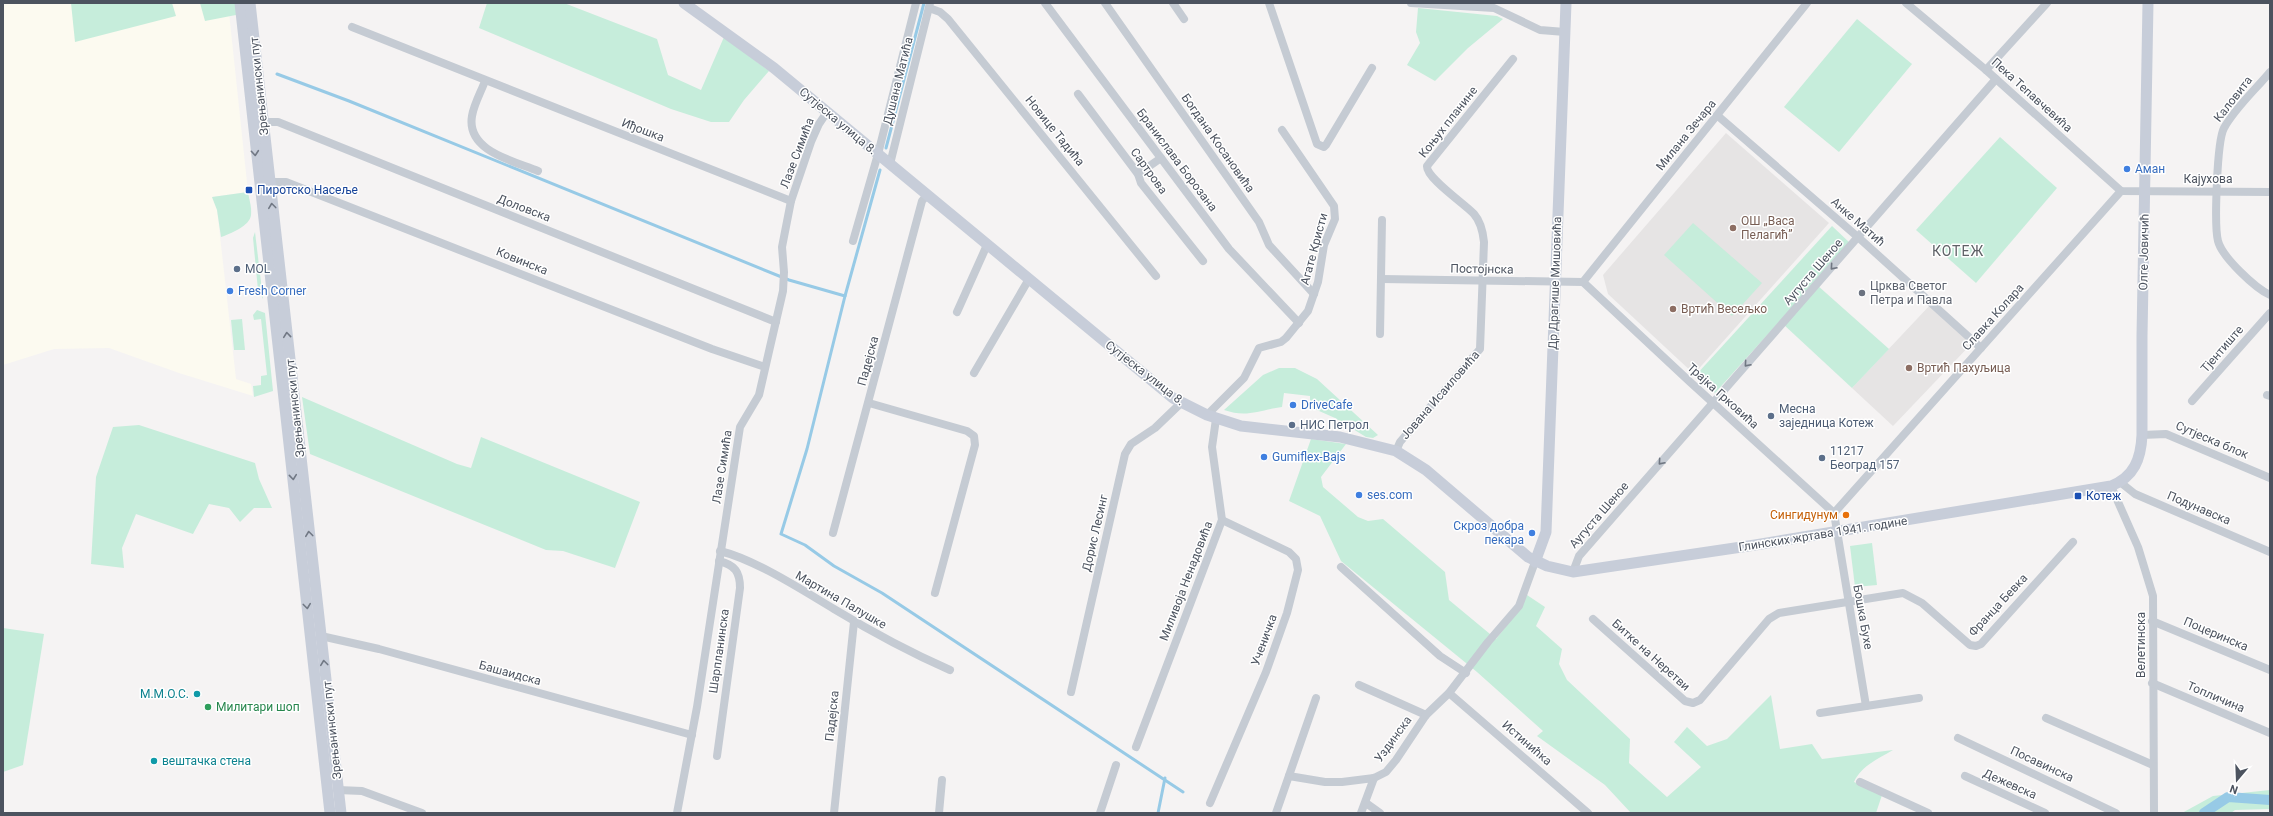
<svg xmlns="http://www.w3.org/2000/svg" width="2273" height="816" font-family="Roboto,sans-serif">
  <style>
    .commercial { fill: #fcfaf0 }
    .education { fill: #e6e4e4 }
    .green { fill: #c6eddb }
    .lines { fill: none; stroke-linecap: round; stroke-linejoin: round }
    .stream { stroke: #97cae6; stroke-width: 3 }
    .canal { stroke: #97cae6; stroke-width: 10 }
    .street { stroke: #c5cbd3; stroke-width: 8 }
    .secondary { stroke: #c7cdd9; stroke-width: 11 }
    .oneway { stroke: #717884 }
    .oneway2 { stroke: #707782 }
    .shop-dot { fill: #3f7fe0; stroke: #fff; stroke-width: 1.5 }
    .transit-dot { fill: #1a4fb4; stroke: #fff; stroke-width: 1.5 }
    .education-dot { fill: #8d6e63; stroke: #fff; stroke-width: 1.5 }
    .service-dot { fill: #5c6f8a; stroke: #fff; stroke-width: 1.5 }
    .worship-dot { fill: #6b7280; stroke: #fff; stroke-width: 1.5 }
    .food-dot { fill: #e8710a; stroke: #fff; stroke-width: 1.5 }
    .culture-dot { fill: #0f9aa8; stroke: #fff; stroke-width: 1.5 }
    .leisure-dot { fill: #2e9e5b; stroke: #fff; stroke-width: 1.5 }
    .labels { text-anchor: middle; stroke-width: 3; stroke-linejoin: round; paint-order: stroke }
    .street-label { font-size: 12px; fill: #4c535f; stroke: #fff }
    .shop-label { font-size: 12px; fill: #366cbe; stroke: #fff; text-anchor: start }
    .transit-label { font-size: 12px; fill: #164399; stroke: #fff; text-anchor: start }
    .education-label { font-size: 12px; fill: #785e54; stroke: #fff; text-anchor: start }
    .service-label { font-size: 12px; fill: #4e5e75; stroke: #fff; text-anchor: start }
    .worship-label { font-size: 12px; fill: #5b616d; stroke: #fff; text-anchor: start }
    .food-label { font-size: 12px; fill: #c56008; stroke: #fff; text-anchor: end }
    .culture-label { font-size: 12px; fill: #0d838f; stroke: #fff; text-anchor: end }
    .leisure-label { font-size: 12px; fill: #27864d; stroke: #fff; text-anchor: start }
    .quarter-label { font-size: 14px; letter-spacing: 1px; fill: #5f6267; stroke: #fff }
  </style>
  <rect width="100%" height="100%" fill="#f5f3f3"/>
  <polygon class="commercial" points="3,3 228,3 248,192 212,197 217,209 236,379 251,384 253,396 179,373 109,348 54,349 3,365"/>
  <g class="education">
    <polygon points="1726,133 1829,223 1694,374 1608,294 1603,275"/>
    <polygon points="1932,303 1974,341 1893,426 1852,388"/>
  </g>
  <g class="green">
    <polygon points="71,3 172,3 176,16 75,42"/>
    <polygon points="200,3 240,3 241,14 205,21"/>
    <polygon points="487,3 564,3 657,39 668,75 701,90 724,37 769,71 744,100 729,122 711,122 671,109 479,28"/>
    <polygon points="1418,8 1497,16 1503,19 1468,48 1435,81 1407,65 1420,43 1416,32"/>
    <polygon points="1857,19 1912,64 1839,152 1784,107"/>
    <polygon points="2000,137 2057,188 1976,283 1916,230"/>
    <path d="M248,192C249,199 252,207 251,215C250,226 230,234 221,237L217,210L212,197Z"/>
    <polygon points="1693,223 1762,283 1732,316 1664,255"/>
    <polygon points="1832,226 1850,243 1715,393 1696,375"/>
    <polygon points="255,232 263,299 258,290 253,238"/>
    <polygon points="1817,285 1889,349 1852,388 1783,324"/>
    <polygon points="257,310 265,313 273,391 254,397 253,386 261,385 261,376 267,375 261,319 254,320 253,315"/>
    <polygon points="242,319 245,350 234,350 231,320"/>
    <path d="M1279,368H1295L1317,379L1378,435L1373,438L1366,437L1335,418L1310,407V396L1284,393L1282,407C1259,410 1247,418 1224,410L1263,375Z"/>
    <polygon points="302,397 457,464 471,468 481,437 640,502 615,568 563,551 546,550 310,454"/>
    <polygon points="139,425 255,463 259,479 272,508 254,508 240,522 229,508 209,504 193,534 136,514 122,548 124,568 91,564 96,477 113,427"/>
    <path d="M1311,439L1346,444L1321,477L1323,487L1358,517L1368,521L1383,519L1445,572L1449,600L1496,639L1519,610L1527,595L1545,607L1536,626L1562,649L1559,664L1567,680L1630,739L1629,763L1667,797L1701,767L1674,742L1687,727L1707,746L1727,739L1771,695L1780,749L1812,744L1822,759L1893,750C1878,759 1861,766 1854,782L1882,795L1876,813H1631L1605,785L1537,736L1543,731L1477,672L1341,561L1320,516L1289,501Z"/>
    <polygon points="1872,543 1877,585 1855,587 1850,546"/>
    <polygon points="3,628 44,634 23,765 3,772"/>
    <polygon points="2270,790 2270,809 2235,810 2231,813 2182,813 2213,796"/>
  </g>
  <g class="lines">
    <g class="stream">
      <polyline points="277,74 349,101 789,280 845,296 807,449 781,534 805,545 834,566 882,593 1183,792"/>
      <polyline points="886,148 924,3"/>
      <polyline points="845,296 880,170"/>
      <polyline points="1158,813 1165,778"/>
    </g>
    <polyline class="canal" points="2204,813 2228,797 2270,800"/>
    <g class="street">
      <polyline points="1045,3 1229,249 1299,323"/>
      <polyline points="1105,3 1259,222 1269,245 1314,294"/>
      <polyline points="1173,3 1184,19"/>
      <polyline points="1269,3 1317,144 1324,147 1326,145 1372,68"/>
      <polyline points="1411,3 1494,8 1540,30 1565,32"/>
      <polyline points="1906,3 1986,70 2121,191 2270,192"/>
      <polyline points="929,8 940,12 948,19 1156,276"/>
      <polyline points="352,27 791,201"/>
      <polyline points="1986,70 2047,3"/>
      <path d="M2270,72C2255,90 2235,108 2224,128C2217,141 2214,225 2218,241C2222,257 2255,288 2270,295"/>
      <path d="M485,81C481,92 474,104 472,116C466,151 514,161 538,171"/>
      <polyline points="1078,94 1138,174 1141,183 1203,261"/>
      <polyline points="1718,116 1859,238 1981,348"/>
      <polyline points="263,122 278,122 776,322"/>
      <polyline points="890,164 930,3"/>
      <polyline points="1138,174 1161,158"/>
      <polyline points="270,182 286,182 712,349 765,367"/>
      <polyline points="853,241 878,154 916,3"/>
      <polyline points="1382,279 1583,282"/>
      <polyline points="1583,282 1689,381 1834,513 1866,706"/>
      <polyline points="1583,282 1807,3"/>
      <polyline points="957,312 987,245"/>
      <polyline points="1380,334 1382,220"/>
      <polyline points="974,373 1029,279"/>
      <polyline points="2267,395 2270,396"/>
      <polyline points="2192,401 2270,313"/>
      <polyline points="869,403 967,431 974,436 975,445 935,593"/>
      <polyline points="1207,415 1244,378 1259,348 1281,342 1286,338 1308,311 1318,282 1324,245 1335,219 1334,206 1282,130"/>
      <polyline points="2142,435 2166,434 2270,478"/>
      <path d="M1396,451L1400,442L1480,349L1484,242C1483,232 1481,222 1474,214C1465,204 1426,178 1427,166L1513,59"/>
      <polyline points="2120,482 2135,494 2270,552"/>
      <polyline points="2111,486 2138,547 2153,596 2154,813"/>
      <polyline points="1834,513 2121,191"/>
      <polyline points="833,533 922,201 927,195"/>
      <path d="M720,551C756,560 802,590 834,609C872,632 909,652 950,670"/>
      <polyline points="1341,567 1440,656 1466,673"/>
      <polyline points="1573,572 1579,556 1996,79"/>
      <polyline points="1593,619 1685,701 1693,703 1700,700 1769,619 1779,613 1903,593 1922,603 1970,645 1976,646 1981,644 2073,542"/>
      <polyline points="2152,621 2270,670"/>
      <polyline points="321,636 379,649 692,735"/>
      <polyline points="2152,683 2270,733"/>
      <polyline points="1359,685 1426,715"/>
      <polyline points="1071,692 1125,454 1131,444 1155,428 1181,403"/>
      <polyline points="1449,693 1588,813"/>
      <polyline points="1820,713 1919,698"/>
      <polyline points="2046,718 2153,765"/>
      <polyline points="1958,738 2116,813"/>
      <polyline points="1136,747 1222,520 1212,447 1216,419"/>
      <path d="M717,756L740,588C740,572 735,565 719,561"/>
      <polyline points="1289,776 1325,782 1342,782 1374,778 1386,772 1396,760 1426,715 1449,693 1488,642 1519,606 1535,562"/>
      <polyline points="1965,776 2045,813"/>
      <polyline points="1860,782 1928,813"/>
      <polyline points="338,790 362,791 422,813"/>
      <polyline points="1210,803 1266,672 1287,613 1298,570 1296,559 1289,552 1222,520"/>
      <polyline points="1366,803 1380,813"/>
      <polyline points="677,813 697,707 740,427 759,395 770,347 783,291 784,272 782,247 791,201 811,142 819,124 827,112"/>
      <polyline points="834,813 854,622"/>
      <polyline points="939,813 942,780"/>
      <polyline points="1100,813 1116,765"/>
      <polyline points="1276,813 1316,698"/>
      <polyline points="1361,813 1374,778"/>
    </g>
    <g class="secondary">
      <polyline points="240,3 330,813"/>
      <polyline points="250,3 341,813"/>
      <path d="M684,3L774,68L1173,398L1207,415L1241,426L1340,437L1396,451L1426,470L1528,557L1547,566L1573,572L1755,545L2111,486C2134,477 2141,459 2142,435V336L2148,3"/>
      <polyline points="1535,562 1546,532 1566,3"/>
    </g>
  </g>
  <defs><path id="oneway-chevron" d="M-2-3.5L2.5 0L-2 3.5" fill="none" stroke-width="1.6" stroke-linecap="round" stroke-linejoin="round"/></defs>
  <g class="oneway">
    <use href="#oneway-chevron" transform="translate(255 153) rotate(85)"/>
    <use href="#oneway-chevron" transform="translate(272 206) rotate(-97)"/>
    <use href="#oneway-chevron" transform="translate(287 335) rotate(-96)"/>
    <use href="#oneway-chevron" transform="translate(293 477) rotate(84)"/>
    <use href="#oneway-chevron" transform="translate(309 534) rotate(-97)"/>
    <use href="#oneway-chevron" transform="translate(307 606) rotate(83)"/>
    <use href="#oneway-chevron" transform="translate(324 663) rotate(-97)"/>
  </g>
  <g class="oneway2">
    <use href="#oneway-chevron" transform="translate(1833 267) rotate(131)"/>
    <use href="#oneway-chevron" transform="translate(1747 364) rotate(131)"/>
    <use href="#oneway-chevron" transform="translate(1661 462) rotate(131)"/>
  </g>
  <g class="shop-dot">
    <circle cx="2127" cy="169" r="4"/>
    <circle cx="230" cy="291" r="4"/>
    <circle cx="1293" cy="405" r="4"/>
    <circle cx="1264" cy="457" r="4"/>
    <circle cx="1359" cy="495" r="4"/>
    <circle cx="1532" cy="533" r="4"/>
  </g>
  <g class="transit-dot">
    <rect x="245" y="186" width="8" height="8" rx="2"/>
    <rect x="2074" y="492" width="8" height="8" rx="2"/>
  </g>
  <g class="education-dot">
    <circle cx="1733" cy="228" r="4"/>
    <circle cx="1673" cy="309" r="4"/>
    <circle cx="1909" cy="368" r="4"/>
  </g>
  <g class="service-dot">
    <circle cx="237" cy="269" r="4"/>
    <circle cx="1771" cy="416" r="4"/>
    <circle cx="1292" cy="425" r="4"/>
    <circle cx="1822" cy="458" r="4"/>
  </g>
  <circle class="worship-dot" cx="1862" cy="293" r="4"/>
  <circle class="food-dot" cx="1846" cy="515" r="4"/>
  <g class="culture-dot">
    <circle cx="197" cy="694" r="4"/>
    <circle cx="154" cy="761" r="4"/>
  </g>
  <circle class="leisure-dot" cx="208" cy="707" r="4"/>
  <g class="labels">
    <g class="street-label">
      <text transform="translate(898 81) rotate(-76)" y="4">Душана Матића</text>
      <text transform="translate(259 86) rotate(-96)" y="4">Зрењанински пут</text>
      <text transform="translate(2032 95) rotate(42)" y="4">Пека Тепавчевића</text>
      <text transform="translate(2233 99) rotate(-52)" y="4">Каловита</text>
      <text transform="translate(838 121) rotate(40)" y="4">Сутјеска улица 8.</text>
      <text transform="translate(1448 122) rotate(-52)" y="4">Коњух планине</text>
      <text transform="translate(643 130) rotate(21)" y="4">Иђошка</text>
      <text transform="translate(1055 131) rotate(51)" y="4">Новице Тадића</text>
      <text transform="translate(1686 135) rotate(-51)" y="4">Милана Зечара</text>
      <text transform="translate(1218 143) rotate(55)" y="4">Богдана Косановића</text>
      <text transform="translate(797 153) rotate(-69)" y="4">Лазе Симића</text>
      <text transform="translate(1177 160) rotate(53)" y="4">Бранислава Борозана</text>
      <text transform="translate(1149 171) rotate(54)" y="4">Сартрова</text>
      <text x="2208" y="183">Кајухова</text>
      <text transform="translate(524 208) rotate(21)" y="4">Доловска</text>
      <text transform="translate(1858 222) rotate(41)" y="4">Анке Матић</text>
      <text transform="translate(1314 249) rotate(-75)" y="4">Агате Кристи</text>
      <text transform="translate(2144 252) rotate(-89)" y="4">Олге Јовичић</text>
      <text transform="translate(522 261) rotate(22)" y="4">Ковинска</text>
      <text transform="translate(1482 269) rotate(1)" y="4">Постојнска</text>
      <text transform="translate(1813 272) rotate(-49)" y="4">Аугуста Шеное</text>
      <text transform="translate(1555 283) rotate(-88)" y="4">Др Драгише Мишовића</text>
      <text transform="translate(1993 317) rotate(-48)" y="4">Славка Колара</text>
      <text transform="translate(2222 349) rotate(-49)" y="4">Тјентиште</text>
      <text transform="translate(868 361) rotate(-75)" y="4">Падејска</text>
      <text transform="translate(1145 373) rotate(38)" y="4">Сутјеска улица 8.</text>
      <text transform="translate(1440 395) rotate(-49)" y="4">Јована Исаиловића</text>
      <text transform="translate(1723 396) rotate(42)" y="4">Трајка Грковића</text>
      <text transform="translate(295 408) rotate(-96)" y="4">Зрењанински пут</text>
      <text transform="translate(2212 440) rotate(23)" y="4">Сутјеска блок</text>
      <text transform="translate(722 467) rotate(-81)" y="4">Лазе Симића</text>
      <text transform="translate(2199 508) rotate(23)" y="4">Подунавска</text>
      <text transform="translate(1599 515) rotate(-49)" y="4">Аугуста Шеное</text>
      <text transform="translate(1095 533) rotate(-77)" y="4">Дорис Лесинг</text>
      <text transform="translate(1823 534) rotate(-9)" y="4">Глинских жртава 1941. године</text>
      <text transform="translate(1186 581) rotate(-69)" y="4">Миливоја Ненадовића</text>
      <text transform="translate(841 600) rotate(30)" y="4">Мартина Палушке</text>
      <text transform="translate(1998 605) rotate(-47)" y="4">Франца Бевка</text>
      <text transform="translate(1863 617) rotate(80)" y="4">Бошка Бухе</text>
      <text transform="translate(2216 634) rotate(23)" y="4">Поцеринска</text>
      <text transform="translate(1264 640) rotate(-70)" y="4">Ученичка</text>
      <text transform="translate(2141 645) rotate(-90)" y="4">Велетинска</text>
      <text transform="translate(719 651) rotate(-82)" y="4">Шарпланинска</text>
      <text transform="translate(1651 655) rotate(42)" y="4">Битке на Неретви</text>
      <text transform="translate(510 673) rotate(15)" y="4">Башаидска</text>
      <text transform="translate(2216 697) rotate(23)" y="4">Топличина</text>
      <text transform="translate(832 716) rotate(-84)" y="4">Падејска</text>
      <text transform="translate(332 730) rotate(-96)" y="4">Зрењанински пут</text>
      <text transform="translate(1393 739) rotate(-54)" y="4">Уздинска</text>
      <text transform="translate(1527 743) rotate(41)" y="4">Истинићка</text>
      <text transform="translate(2042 764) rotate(25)" y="4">Посавинска</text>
      <text transform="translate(2010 784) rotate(24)" y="4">Дежевска</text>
    </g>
    <g class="shop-label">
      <text x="2135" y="173">Аман</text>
      <text x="238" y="295">Fresh Corner</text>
      <text x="1301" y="409">DriveCafe</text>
      <text x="1272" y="461">Gumiflex-Bajs</text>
      <text x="1367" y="499">ses.com</text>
      <text x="1524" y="530" text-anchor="end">Скроз добра<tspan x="1524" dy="14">пекара</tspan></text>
    </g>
    <g class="transit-label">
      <text x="257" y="194">Пиротско Насеље</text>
      <text x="2086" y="500">Котеж</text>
    </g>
    <g class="education-label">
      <text x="1741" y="225">ОШ „Васа<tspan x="1741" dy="14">Пелагић”</tspan></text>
      <text x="1681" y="313">Вртић Весељко</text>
      <text x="1917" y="372">Вртић Пахуљица</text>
    </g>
    <g class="service-label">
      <text x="245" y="273">MOL</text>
      <text x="1779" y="413">Месна<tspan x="1779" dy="14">заједница Котеж</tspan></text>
      <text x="1300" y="429">НИС Петрол</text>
      <text x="1830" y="455">11217<tspan x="1830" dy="14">Београд 157</tspan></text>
    </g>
    <g class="worship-label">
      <text x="1870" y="290">Црква Светог<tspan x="1870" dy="14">Петра и Павла</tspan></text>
    </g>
    <g class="food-label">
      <text x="1838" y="519">Сингидунум</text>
    </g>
    <g class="culture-label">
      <text x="189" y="698">M.M.O.C.</text>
      <text x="162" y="765" text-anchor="start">вештачка стена</text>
    </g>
    <g class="leisure-label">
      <text x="216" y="711">Милитари шоп</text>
    </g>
    <g class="quarter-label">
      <text x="1958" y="256">КОТЕЖ</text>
    </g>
  </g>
  <rect width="2273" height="816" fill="none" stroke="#4c535f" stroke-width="8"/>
  <g transform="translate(2237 780) rotate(199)" stroke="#ffffff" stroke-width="3" paint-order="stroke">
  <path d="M0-3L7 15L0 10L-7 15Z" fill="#4c535f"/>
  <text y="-6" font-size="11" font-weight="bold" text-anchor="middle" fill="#4c535f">N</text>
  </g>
</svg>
